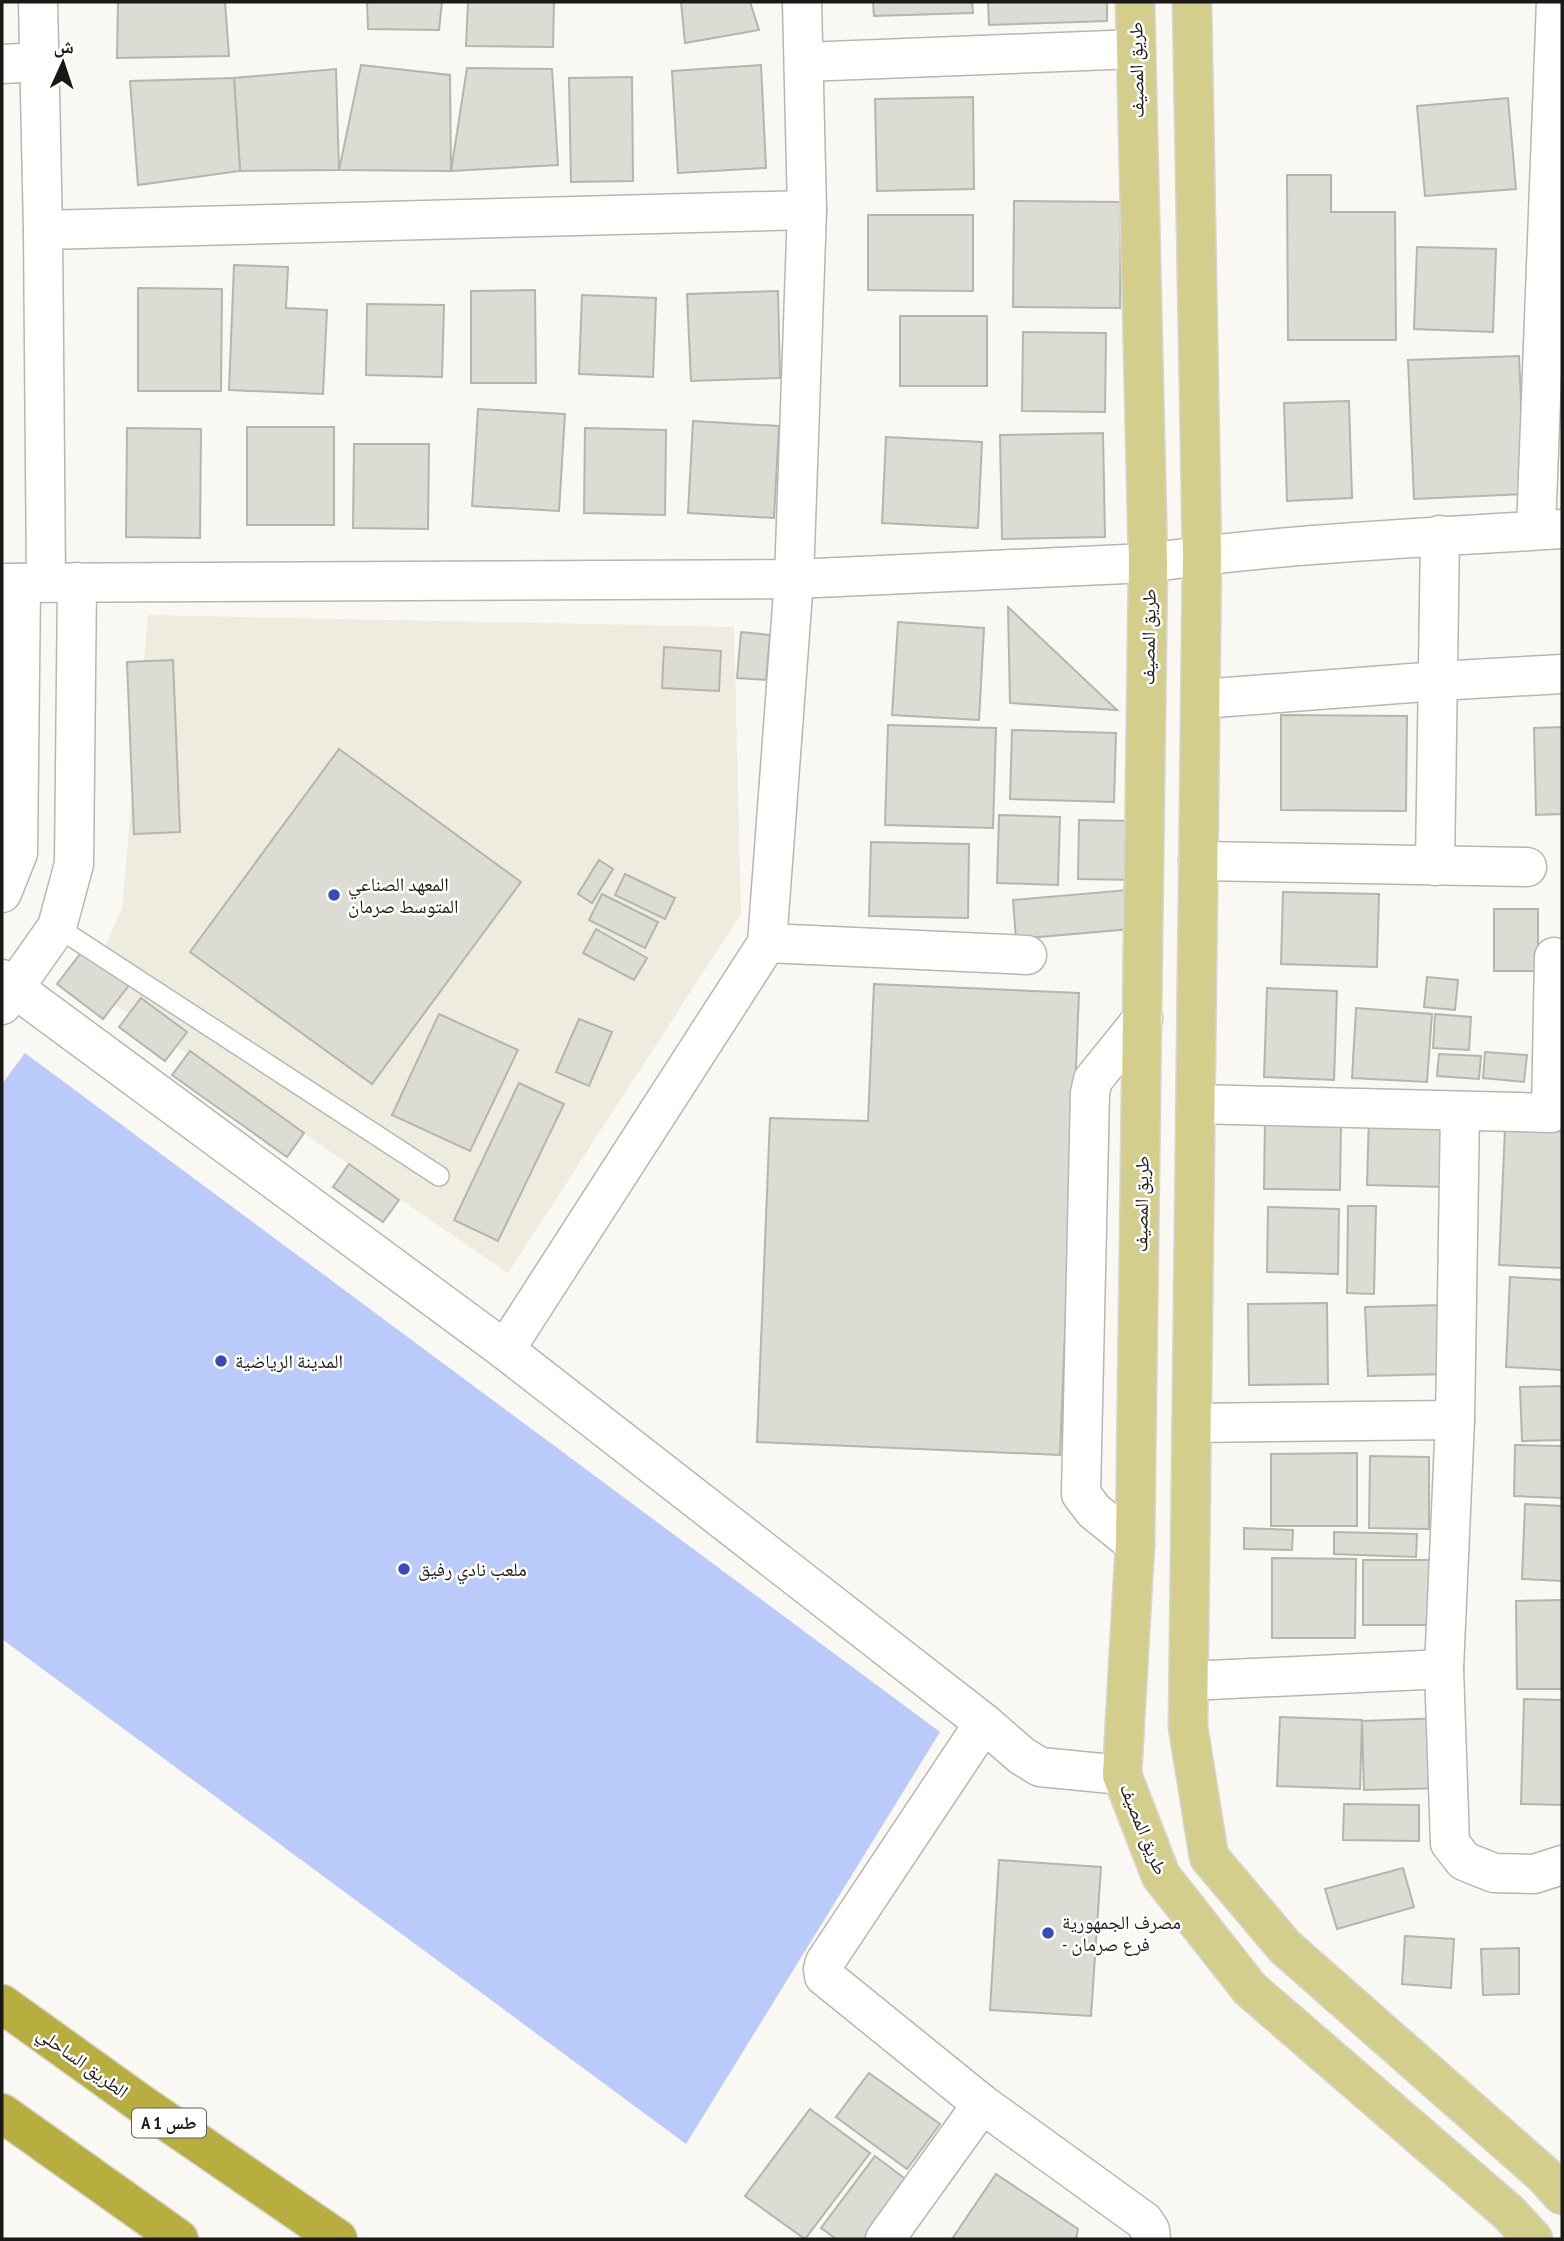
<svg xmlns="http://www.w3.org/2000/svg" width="1564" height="2241" font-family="'PT Sans Narrow','Noto Naskh Arabic',sans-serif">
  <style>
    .built { fill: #edecde }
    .green { fill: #bacafa }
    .building { fill: #dcdcd5; stroke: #b5b5af; stroke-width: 2 }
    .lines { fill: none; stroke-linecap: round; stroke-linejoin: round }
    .lane-casing { stroke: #b7b7b1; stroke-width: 22 }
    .street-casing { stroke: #b7b7b1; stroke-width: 41 }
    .primary-casing { stroke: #d6d6d5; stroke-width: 41 }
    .highway-casing { stroke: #d6d6d5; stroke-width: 41 }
    .lane { stroke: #fff; stroke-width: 19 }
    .street { stroke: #fff; stroke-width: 38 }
    .primary { stroke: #d4ce8c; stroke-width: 38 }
    .highway { stroke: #b7ae3f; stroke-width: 38 }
    .poi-dot { fill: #384bbe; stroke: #fffffe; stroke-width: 2.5 }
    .labels { text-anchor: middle; stroke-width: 5; stroke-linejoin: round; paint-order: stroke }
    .shield { fill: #fffffe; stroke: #5f5e5c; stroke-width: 2 }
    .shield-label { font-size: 18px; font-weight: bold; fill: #1a1917 }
    .street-label { font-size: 19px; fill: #1a1917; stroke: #fffffe }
    .poi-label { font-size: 19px; fill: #1a1917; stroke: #fffffe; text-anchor: start }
  </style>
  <rect width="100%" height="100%" fill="#f9f8f2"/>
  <polygon class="built" points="148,615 734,627 741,914 508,1273 88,986 122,908"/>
  <polygon class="green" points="25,1053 940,1732 686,2144 2,1639 2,1084"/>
  <g class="building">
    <polygon points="118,2 225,2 229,56 117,58"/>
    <polygon points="367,2 442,2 439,30 368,29"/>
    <polygon points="468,2 554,2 553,47 466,46"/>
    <polygon points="681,2 750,2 759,30 685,43"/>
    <polygon points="873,2 972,2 973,13 874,16"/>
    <polygon points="988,2 1107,2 1107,21 989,25"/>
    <polygon points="361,65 450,75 451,171 339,170"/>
    <polygon points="761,65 766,168 678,173 672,71"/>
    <polygon points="467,68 552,69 558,165 451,171"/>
    <polygon points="336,69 339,170 240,171 234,78"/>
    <polygon points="632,77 633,181 571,182 569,78"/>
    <polygon points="234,78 240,171 138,185 130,81"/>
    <polygon points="973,97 974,189 877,191 875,99"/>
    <polygon points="1508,98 1516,189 1425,196 1417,106"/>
    <polygon points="1287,175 1331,175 1331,212 1395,212 1396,340 1288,340"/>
    <polygon points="1014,201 1121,202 1120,308 1013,307"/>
    <polygon points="868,215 973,215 973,291 868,290"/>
    <polygon points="1417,247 1496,249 1493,332 1414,329"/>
    <polygon points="234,265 288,267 286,308 327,310 323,394 229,390"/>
    <polygon points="138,288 222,289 221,391 138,391"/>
    <polygon points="535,290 536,383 471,383 471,291"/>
    <polygon points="778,291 780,378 691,381 687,294"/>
    <polygon points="582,295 656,298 653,377 579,374"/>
    <polygon points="367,304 444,305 442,377 366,375"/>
    <rect x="900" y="316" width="87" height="70"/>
    <polygon points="1023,332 1106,333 1105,412 1022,411"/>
    <polygon points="1519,356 1525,494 1414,499 1408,360"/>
    <polygon points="1349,401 1352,498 1287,501 1284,403"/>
    <polygon points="478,409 565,414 559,511 472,506"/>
    <polygon points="693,421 779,426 774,518 688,513"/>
    <rect x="247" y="427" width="87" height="98"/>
    <polygon points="127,428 201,429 200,538 126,537"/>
    <polygon points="585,428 666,430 665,515 584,513"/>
    <polygon points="1103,433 1105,537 1002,539 1000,435"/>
    <polygon points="886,437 982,442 978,528 882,523"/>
    <polygon points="354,444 429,444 428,529 353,528"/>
    <polygon points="1008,607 1117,710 1010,703"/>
    <polygon points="898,622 984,628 979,720 892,715"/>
    <polygon points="741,632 770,635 766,680 737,678"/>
    <polygon points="664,647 721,651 719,691 662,688"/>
    <polygon points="173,660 180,832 134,834 127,662"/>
    <polygon points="1281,715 1407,716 1406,811 1281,810"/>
    <polygon points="888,725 996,728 993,828 885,825"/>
    <polygon points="1562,727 1562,814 1536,815 1534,728"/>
    <polygon points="1012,730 1116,733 1114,802 1010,799"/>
    <polygon points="339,749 521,882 372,1084 190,952"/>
    <polygon points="999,815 1060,817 1058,885 997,883"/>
    <polygon points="1079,820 1134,821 1133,880 1078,879"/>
    <polygon points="871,842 969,844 968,918 869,916"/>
    <polygon points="599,860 613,869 592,903 578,894"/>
    <polygon points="625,874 675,898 665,919 615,895"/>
    <polygon points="1128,890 1131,929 1016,939 1013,900"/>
    <polygon points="1283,892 1379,894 1377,967 1281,964"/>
    <polygon points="602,894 658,922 645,948 589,920"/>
    <rect x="1494" y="909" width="44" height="62"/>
    <polygon points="596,929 647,958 634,980 583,953"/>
    <polygon points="84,949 130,984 103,1019 57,984"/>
    <polygon points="1427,977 1458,980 1455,1010 1424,1007"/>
    <polygon points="874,984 1079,993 1060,1455 757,1442 770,1118 868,1121"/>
    <polygon points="1267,988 1337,991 1334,1080 1264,1077"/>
    <polygon points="141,998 187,1032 165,1061 119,1027"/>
    <polygon points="1356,1008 1432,1014 1427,1082 1352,1078"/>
    <polygon points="439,1014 518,1050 470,1151 392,1115"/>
    <polygon points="1435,1014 1471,1017 1469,1050 1433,1048"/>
    <polygon points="579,1019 612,1032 589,1086 556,1072"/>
    <polygon points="190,1051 304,1133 287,1157 172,1075"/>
    <polygon points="1485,1052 1527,1055 1524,1082 1483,1078"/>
    <polygon points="1439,1054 1481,1056 1479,1079 1437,1076"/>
    <polygon points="519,1083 564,1104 498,1241 454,1220"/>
    <polygon points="1369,1116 1446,1118 1444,1187 1367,1185"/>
    <polygon points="1265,1120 1341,1121 1340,1190 1264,1189"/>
    <polygon points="1505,1129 1562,1131 1562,1268 1499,1265"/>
    <polygon points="349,1164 399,1200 383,1222 333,1187"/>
    <polygon points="1348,1206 1376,1206 1374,1294 1347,1293"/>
    <polygon points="1268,1207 1339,1209 1338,1274 1267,1272"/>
    <polygon points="1510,1277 1562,1280 1562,1370 1506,1367"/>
    <polygon points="1327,1303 1328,1384 1249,1385 1248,1304"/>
    <polygon points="1443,1305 1446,1374 1368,1376 1365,1307"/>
    <polygon points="1562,1386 1562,1440 1522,1441 1520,1387"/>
    <polygon points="1515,1445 1562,1446 1562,1498 1514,1496"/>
    <polygon points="1357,1453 1357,1526 1271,1526 1271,1454"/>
    <polygon points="1370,1456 1429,1457 1429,1529 1369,1528"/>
    <polygon points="1525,1504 1562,1506 1562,1581 1522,1579"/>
    <polygon points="1244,1528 1293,1530 1292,1550 1244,1549"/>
    <polygon points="1334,1532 1417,1534 1416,1557 1334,1554"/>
    <polygon points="1272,1558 1356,1559 1355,1638 1272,1638"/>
    <rect x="1363" y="1560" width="72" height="65"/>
    <polygon points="1562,1600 1562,1689 1517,1689 1516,1601"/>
    <polygon points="1524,1699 1562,1700 1562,1805 1521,1804"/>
    <polygon points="1280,1717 1362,1720 1360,1789 1277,1786"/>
    <polygon points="1444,1718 1446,1788 1364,1790 1362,1721"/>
    <polygon points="1344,1804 1419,1805 1419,1841 1343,1840"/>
    <polygon points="999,1860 1101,1867 1091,2016 990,2010"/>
    <polygon points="1403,1868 1414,1907 1337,1929 1325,1889"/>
    <polygon points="1405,1936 1454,1939 1451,1988 1402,1984"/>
    <polygon points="1519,1948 1519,1994 1483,1995 1481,1949"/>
    <polygon points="869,2073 940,2124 907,2169 836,2117"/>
    <polygon points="810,2109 870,2153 805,2239 745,2196"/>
    <polygon points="875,2156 912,2184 872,2239 836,2239 821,2228"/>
    <polygon points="996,2174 1078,2229 1076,2239 952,2239"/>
  </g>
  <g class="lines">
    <defs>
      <polyline id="lane" points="57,927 439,1176"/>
      <g id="street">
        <polyline points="38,2 43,230 46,582"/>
        <polyline points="804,62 1136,49"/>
        <polyline points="2,64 40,62"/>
        <polyline points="43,230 807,210"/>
        <polyline points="1536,530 1556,2"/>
        <path d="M2,583L794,579L1148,563C1285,543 1424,538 1562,529"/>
        <polyline points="1201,699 1438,681 1562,674"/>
        <polyline points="1198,861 1527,867"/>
        <polyline points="1435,866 1440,535"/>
        <polyline points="2,893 18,853 21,583"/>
        <polyline points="767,943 1027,955"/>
        <polyline points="2,979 505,1350 984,1723 1022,1756 1040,1767 1122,1775"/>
        <polyline points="2,1005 57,927 74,864 77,582"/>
        <polyline points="1196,1104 1551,1113 1554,957"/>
        <polyline points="1460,1112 1455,1420 1444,1669 1450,1843 1464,1861 1494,1873 1534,1874 1562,1865"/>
        <polyline points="505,1350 767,943 794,579 807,210 802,2"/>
        <polyline points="1192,1423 1455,1420"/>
        <polyline points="1135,1544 1094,1511 1081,1494 1090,1093 1093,1080 1143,1018"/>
        <polyline points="1189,1681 1444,1669"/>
        <polyline points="984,1723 825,1962 823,1969 824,1976 982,2104 1144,2221 1150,2230 1151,2239"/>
        <polyline points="885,2239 982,2104"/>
      </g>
      <g id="primary">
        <polyline points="1135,2 1148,563 1135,1544 1122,1775 1161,1876 1250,1989 1508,2212 1533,2239"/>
        <polyline points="1192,2 1202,556 1188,1727 1209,1857 1285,1947 1544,2175 1562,2195"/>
      </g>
      <g id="highway">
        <polyline points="2,2004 140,2103 338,2239"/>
        <polyline points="2,2113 179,2239"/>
      </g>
    </defs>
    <use href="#lane" class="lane-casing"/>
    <use href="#street" class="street-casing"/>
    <use href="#primary" class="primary-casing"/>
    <use href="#highway" class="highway-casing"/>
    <use href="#lane" class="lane"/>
    <use href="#street" class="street"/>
    <use href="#primary" class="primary"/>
    <use href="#highway" class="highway"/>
  </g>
  <g class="poi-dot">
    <circle cx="334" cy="895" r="7"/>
    <circle cx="221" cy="1361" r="7"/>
    <circle cx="404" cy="1569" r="7"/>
    <circle cx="1048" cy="1933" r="7"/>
  </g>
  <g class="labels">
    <rect class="shield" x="132" y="2108.5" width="74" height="29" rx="5"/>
    <g class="shield-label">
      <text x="169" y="2129">A 1 طس</text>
    </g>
    <g class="street-label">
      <text transform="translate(1136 70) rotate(-91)" y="7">طريق المصيف</text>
      <text transform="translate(1148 637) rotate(-89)" y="7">طريق المصيف</text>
      <text transform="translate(1141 1204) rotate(-89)" y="7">طريق المصيف</text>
      <text transform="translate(1144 1829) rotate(68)" y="7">طريق المصيف</text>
      <text transform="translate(83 2062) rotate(36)" y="7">الطريق الساحلي</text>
    </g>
    <g class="poi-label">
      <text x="348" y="891">المعهد الصناعي<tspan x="348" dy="22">المتوسط صرمان</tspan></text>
      <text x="235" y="1368">المدينة الرياضية</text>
      <text x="418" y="1576">ملعب نادي رفيق</text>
      <text x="1062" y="1929">مصرف الجمهورية<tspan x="1062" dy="22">- فرع صرمان</tspan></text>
    </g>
  </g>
  <rect width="1564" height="2241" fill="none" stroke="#1a1917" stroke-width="7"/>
  <g transform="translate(63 63) rotate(3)" stroke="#fffffe" stroke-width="5" paint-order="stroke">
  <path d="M0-5L12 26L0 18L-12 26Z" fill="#1a1917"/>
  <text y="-10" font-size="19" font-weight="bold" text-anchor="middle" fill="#1a1917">ش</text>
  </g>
</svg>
